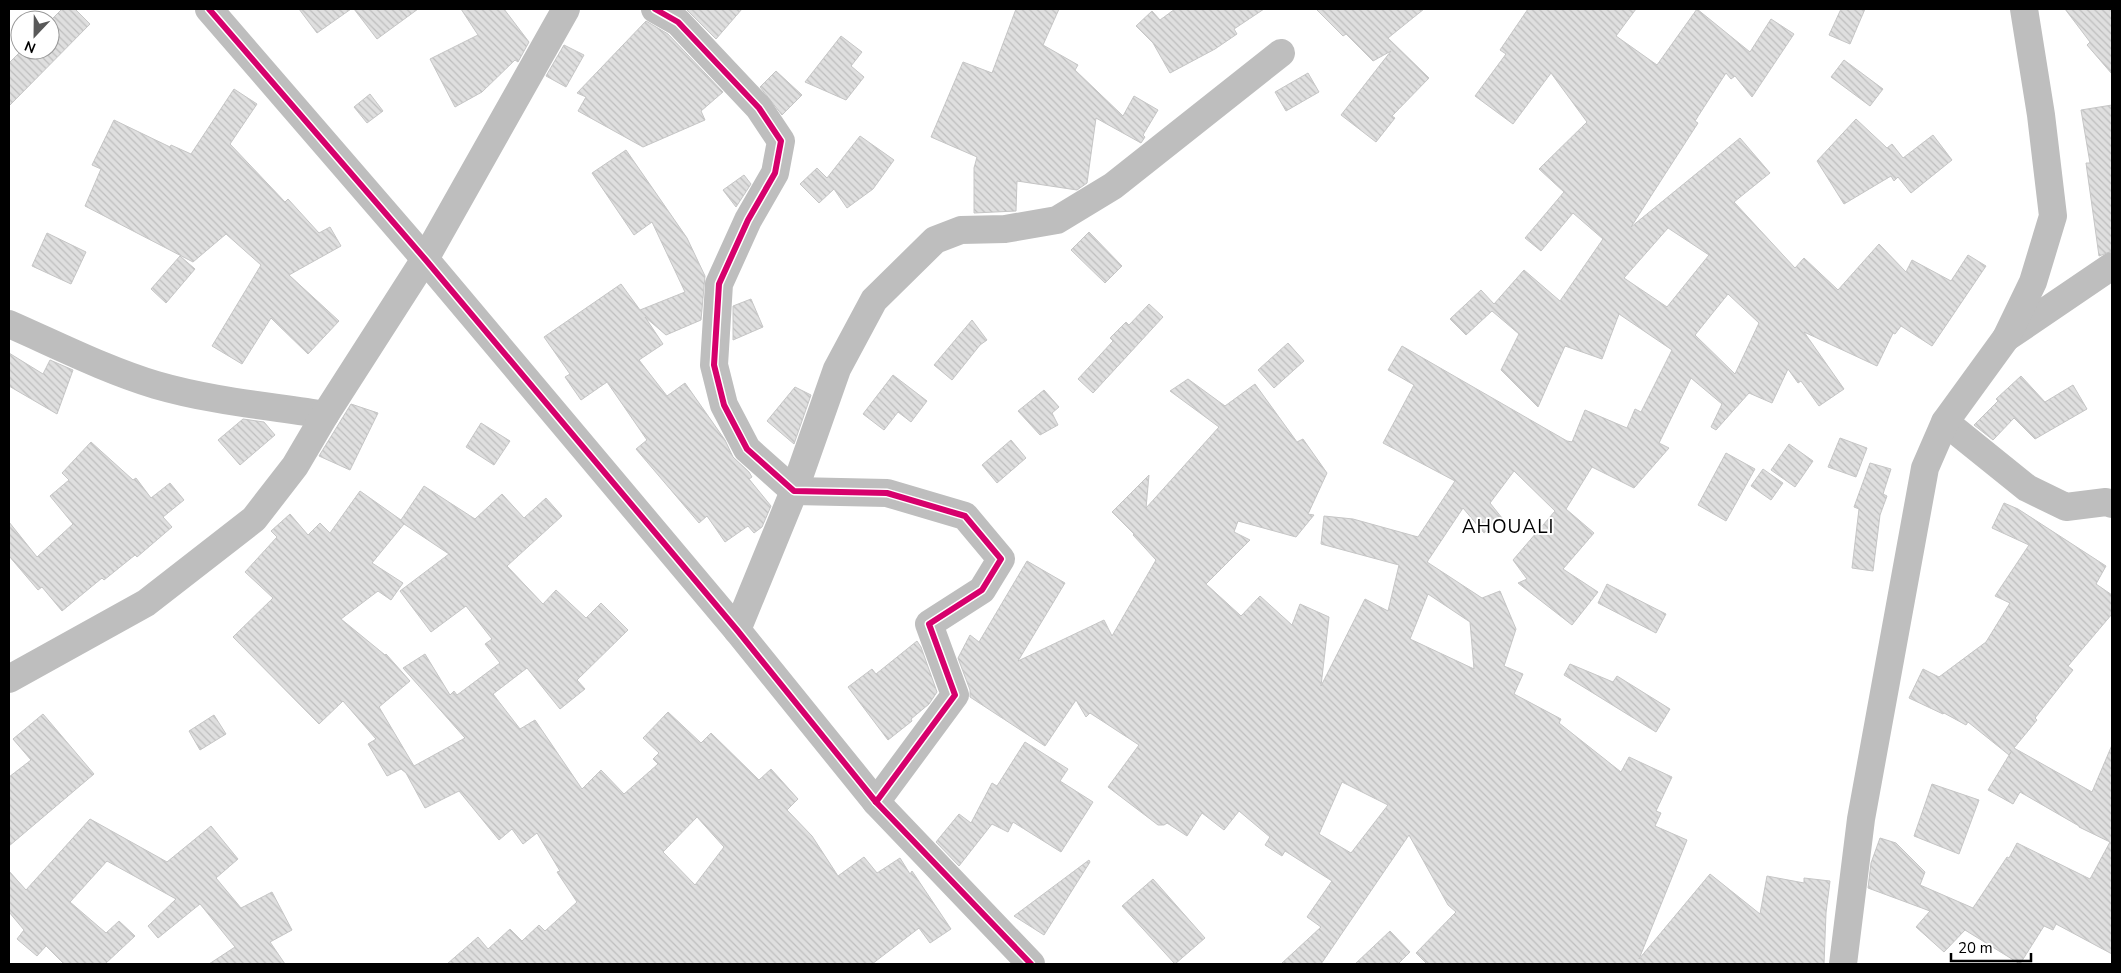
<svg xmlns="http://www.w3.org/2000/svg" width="2121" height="973" font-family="'Nunito Sans',sans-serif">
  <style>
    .building { fill: url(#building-back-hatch); stroke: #c6c6c6; fill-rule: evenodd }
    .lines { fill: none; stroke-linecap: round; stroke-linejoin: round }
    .minor { stroke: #bebebe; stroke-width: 28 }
    .cycleway-casing { stroke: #fff; stroke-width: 9 }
    .cycleway { stroke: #d6006c; stroke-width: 6 }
    .labels { text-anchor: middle; stroke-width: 4; stroke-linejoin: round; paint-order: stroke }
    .quarter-label { font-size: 19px; letter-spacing: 1px; fill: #000; stroke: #fff }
  </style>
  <defs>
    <pattern id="building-back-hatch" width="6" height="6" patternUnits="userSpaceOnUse" patternTransform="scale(1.25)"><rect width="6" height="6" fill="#dfdfdf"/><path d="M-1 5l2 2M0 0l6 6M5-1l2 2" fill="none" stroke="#bebebe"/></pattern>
  </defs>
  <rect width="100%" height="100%" fill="#fff"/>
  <g class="building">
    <polygon points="62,9 75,9 90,24 9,106 9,63 22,50 50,50 50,21"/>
    <polygon points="299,9 351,9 317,33"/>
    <polygon points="354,9 418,9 377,39"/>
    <polygon points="461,9 504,9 529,42 518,62 515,60 482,92 455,107 430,59 478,35"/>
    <polygon points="686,9 742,9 716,39"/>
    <polygon points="1016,9 1059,9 1043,45 1078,65 1075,70 1123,116 1134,96 1158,110 1143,135 1145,137 1141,143 1096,118 1087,183 1077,190 1017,181 1016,211 974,213 974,168 977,157 931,137 963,62 992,73"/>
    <polygon points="1175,9 1264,9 1234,29 1237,34 1215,49 1170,73 1153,43 1136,26 1152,11 1160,20"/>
    <polygon points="1316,9 1424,9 1388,38 1429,78 1392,116 1395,118 1376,142 1341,115 1391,51 1373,61 1346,34 1343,36"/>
    <path d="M1528,9H1636L1616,36L1657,65L1697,9L1750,52L1771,19L1794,34L1752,97L1735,76L1731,79L1726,73L1695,121L1698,123L1631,227L1740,138L1770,173L1734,202L1795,268L1804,258L1838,290L1879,244L1906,272L1912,260L1951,281L1968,255L1986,266L1932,346L1901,326L1895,334L1893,333L1877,366L1804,332L1844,389L1819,406L1801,381L1798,383L1788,369L1772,403L1749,393L1716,430L1711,427L1722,404L1691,378L1659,443L1669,448L1634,488L1592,467L1566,509L1594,533L1563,569L1598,592L1572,625L1518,583L1527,579L1513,560L1555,511L1514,471L1490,503L1502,518L1484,533L1463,508L1427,562L1482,598L1500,591L1516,629L1504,666L1523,674L1514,694L1561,719L1559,723L1621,772L1629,757L1672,777L1656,811L1661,813L1655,826L1687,840L1639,959L1710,874L1760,914L1767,876L1804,883V878L1830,881L1826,913L1824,964H1427L1416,953L1456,912L1448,905L1409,835L1321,964H1281L1321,927L1307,917L1332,881L1285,851L1282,856L1265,845L1270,837L1239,811L1224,830L1202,813L1187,836L1167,823L1164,825H1158L1108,787L1139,745L1090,713L1086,717L1076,700L1045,746L970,697V690L958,658L970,635L979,642L1027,561L1065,583L1018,661L1104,620L1112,636L1156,560L1133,535L1134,534L1112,512L1149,475L1146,508L1219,427L1170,391L1188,379L1225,406L1255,384L1297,442L1303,439L1327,473L1308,514L1314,515L1296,537L1238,521L1234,532L1250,540L1206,584L1241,616L1260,596L1292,625L1300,604L1329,617L1321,686L1365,599L1388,611L1399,565L1321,544L1324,516L1353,519L1418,537L1455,481L1383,443L1414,385L1388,370L1402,346L1567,441L1572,442L1585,410L1627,428L1635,409L1641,412L1672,350L1619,314L1602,359L1565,346L1538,407L1501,370L1519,334L1492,311L1466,335L1450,319L1481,290L1494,304L1524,270L1560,301L1603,239L1573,213L1541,251L1525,238L1564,192L1539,169L1587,122L1551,73L1513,124L1475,96L1506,54L1500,50ZM1668,228L1709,255L1667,307L1624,278ZM1728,294L1759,323L1735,374L1695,335ZM1428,594L1470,622L1474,669L1410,639ZM1342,782L1388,805L1351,853L1319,834Z"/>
    <polygon points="1841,9 1865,9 1850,44 1829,35"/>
    <polygon points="2065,9 2112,9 2112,74 2087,45 2090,42"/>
    <polygon points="646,21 668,34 723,92 701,111 705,120 643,147 578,111 586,97 577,93"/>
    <polygon points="841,36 862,52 851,66 864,77 846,100 805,82"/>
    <polygon points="564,45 584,55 566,87 546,76"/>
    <polygon points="1844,60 1883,89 1870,106 1831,77"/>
    <polygon points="776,71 802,95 782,115 760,87"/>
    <polygon points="1308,73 1319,92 1286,111 1275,92"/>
    <polygon points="234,89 257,104 230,144 285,202 288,199 319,233 330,227 341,246 289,275 339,321 308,354 271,318 242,364 212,346 261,265 226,234 193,262 85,206 101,169 92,165 114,120 170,147 171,145 191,154"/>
    <polygon points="370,94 383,111 367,123 354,107"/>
    <polygon points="2112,105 2112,251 2099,256 2086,163 2090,163 2081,110"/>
    <polygon points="1856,119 1887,148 1892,144 1903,158 1933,135 1952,160 1911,193 1898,177 1894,181 1891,176 1844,204 1817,161"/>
    <polygon points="860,136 894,160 873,189 847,208 834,189 819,203 800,184 817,168 827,178"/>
    <polygon points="626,150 687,238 705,276 701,320 666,335 645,317 663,344 639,360 667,396 685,383 725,440 733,457 749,472 752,477 749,479 771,506 762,527 754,533 748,526 725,542 707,516 699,523 636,449 647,440 607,382 581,400 565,377 570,374 544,337 621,284 640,310 685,292 652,222 634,235 592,173"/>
    <polygon points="744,175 751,184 736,207 723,190"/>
    <polygon points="1089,232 1122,266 1105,283 1071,250"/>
    <polygon points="47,233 86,252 71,284 32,266"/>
    <polygon points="180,256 195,269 166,303 151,289"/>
    <polygon points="751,299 763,327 733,340 733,306"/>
    <polygon points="1149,304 1163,317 1093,393 1078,379 1113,341 1110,338 1126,322 1129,325"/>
    <polygon points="972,320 987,340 980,345 952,380 934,365"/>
    <polygon points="1288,343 1304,361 1274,388 1258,370"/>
    <polygon points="9,353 43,374 50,360 73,370 57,414 9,386"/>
    <polygon points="893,375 927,401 911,422 898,412 884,430 863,414"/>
    <polygon points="2021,376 2045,402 2073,385 2087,409 2035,439 2014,418 1993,440 1974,425 1998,401 1996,399"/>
    <polygon points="795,387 811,395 794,444 767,421"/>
    <polygon points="1044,390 1059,407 1052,413 1058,425 1040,435 1018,411"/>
    <polygon points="351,404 378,413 350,470 319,456"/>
    <polygon points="243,419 264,422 275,435 240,465 218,440"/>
    <polygon points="481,423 510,441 494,465 466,447"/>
    <polygon points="1840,438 1867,448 1856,477 1828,467"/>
    <polygon points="1011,440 1026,458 997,483 982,465"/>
    <polygon points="91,442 133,480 136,478 151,498 170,483 184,500 163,517 172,527 137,557 135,555 104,580 102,578 62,611 42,587 38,590 9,556 9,522 37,557 73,524 50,496 69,480 62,473"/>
    <polygon points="1789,444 1813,461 1795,487 1771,470"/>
    <polygon points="1726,453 1755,469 1726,521 1698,505"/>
    <polygon points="1870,463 1891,469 1883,494 1887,496 1880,515 1873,571 1852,568 1859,509 1854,507"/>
    <polygon points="1763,469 1783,483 1771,500 1751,486"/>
    <path d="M424,486L475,519L502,494L524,518L546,498L562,516L507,566L543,604L556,590L586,618L601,603L628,630L577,680L585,689L560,709L527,668L493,694L520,729L535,720L582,789L601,770L624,794L658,764L653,759L659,753L643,738L668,712L701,743L711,733L759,780L771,769L798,799L787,810L812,836L838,876L864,857L877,873L900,858L910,874L912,871L951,929L930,943L919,928L872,964H447L478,937L488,949L510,929L522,941L539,925L545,931L577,902L557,872L560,871L537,833L523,844L512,829L499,840L459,791L425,808L406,773L401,769L387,776L368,744L376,739L343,701L319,724L233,637L273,598L245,572L277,537L271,531L290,514L308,535L320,523L330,533L360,491L401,520ZM404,524L449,554L400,591L431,632L466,606L492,639L485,644L500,663L457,695L454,691L450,695L425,654L403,668L465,738L414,766L379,707L410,681L386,654L385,655L341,619L378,591L391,600L403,583L372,563ZM697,817L724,847L695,885L663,852Z"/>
    <polygon points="2004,503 2018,509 2106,566 2096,584 2112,595 2112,614 2068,666 2073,670 2035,718 2037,720 2014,748 2092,792 2112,745 2112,954 2056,924 2053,930 2044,926 2020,964 1965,930 1944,952 1916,927 1930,911 1868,888 1871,863 1880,838 1896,843 1925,872 1920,885 1973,908 2007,857 2009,858 2017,843 2090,879 2110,842 2079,827 2079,826 2020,792 2013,804 1988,790 2011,752 2009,755 1968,722 1966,725 1944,713 1943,714 1909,698 1923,669 1939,677 1986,642 2010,603 1995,596 2029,545 1992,528"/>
    <polygon points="1607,584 1666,614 1656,633 1598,603"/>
    <polygon points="917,641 921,647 937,692 929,704 911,719 912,721 888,740 848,687 872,669 876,674"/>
    <polygon points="1570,664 1613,682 1617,676 1670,709 1656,732 1564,675"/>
    <polygon points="43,714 94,774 9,846 9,777 31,760 13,739"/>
    <polygon points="214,715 226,734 200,750 189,731"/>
    <polygon points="1025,742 1068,769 1060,781 1093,802 1061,852 1013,822 1008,832 992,824 959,866 936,842 959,814 971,823 992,783 997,786"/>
    <polygon points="1932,784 1979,800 1959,854 1914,836"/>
    <polygon points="90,819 167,862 211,826 238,859 216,878 241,908 272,892 292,930 270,942 285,964 209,964 235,947 200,904 158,938 148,926 176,899 107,861 70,902 106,933 119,921 135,936 105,964 64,964 46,946 37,956 17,939 24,930 9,912 9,871 26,890"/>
    <polygon points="1089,860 1090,862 1044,935 1014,916"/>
    <polygon points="1153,879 1205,938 1175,964 1122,906"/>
    <polygon points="1390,931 1410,952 1398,964 1355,964"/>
  </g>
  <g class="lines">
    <g class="minor">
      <polyline points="209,9 425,259 737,630 876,802 1031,964"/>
      <polyline points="655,9 678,22 759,108 781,141 775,173 748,220 719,284 714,365 724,405 747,449 794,491 887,493 965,516 1001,559 982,590 929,624 955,695 876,802"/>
      <path d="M9,324C57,345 106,370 156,385C211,401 269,406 325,415"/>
      <polyline points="2006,338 2112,266"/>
      <polyline points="1945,422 2027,488 2066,507 2106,502 2112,504"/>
      <polyline points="737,630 794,491 837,369 874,300 935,240 961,230 1005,229 1057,220 1113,186 1281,53"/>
      <polyline points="9,679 146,603 254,519 295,466 325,415 425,259 566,9"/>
      <polyline points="1843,964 1861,819 1925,468 1945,422 2006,338 2033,282 2053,216 2041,115 2024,9"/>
    </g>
    <defs>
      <g id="cycleway">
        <polyline points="209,9 425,259 737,630 876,802 1031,964"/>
        <polyline points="655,9 678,22 759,108 781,141 775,173 748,220 719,284 714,365 724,405 747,449 794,491 887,493 965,516 1001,559 982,590 929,624 955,695 876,802"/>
      </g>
    </defs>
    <use href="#cycleway" class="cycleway-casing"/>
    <use href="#cycleway" class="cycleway"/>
  </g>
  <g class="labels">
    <g class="quarter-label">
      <text x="1508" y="533">AHOUALI</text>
    </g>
  </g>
  <rect width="2121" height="973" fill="none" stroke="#000000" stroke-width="20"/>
  <g transform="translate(35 35) rotate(202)"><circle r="24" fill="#ffffff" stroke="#999999"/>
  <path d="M0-4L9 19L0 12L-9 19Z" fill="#595959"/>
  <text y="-8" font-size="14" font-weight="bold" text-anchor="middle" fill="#000000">N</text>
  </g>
  <path d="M1951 953v8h80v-8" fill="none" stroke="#000000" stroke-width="2.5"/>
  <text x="1958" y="953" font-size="15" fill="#000000" stroke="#ffffff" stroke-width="4" paint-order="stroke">20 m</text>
</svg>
